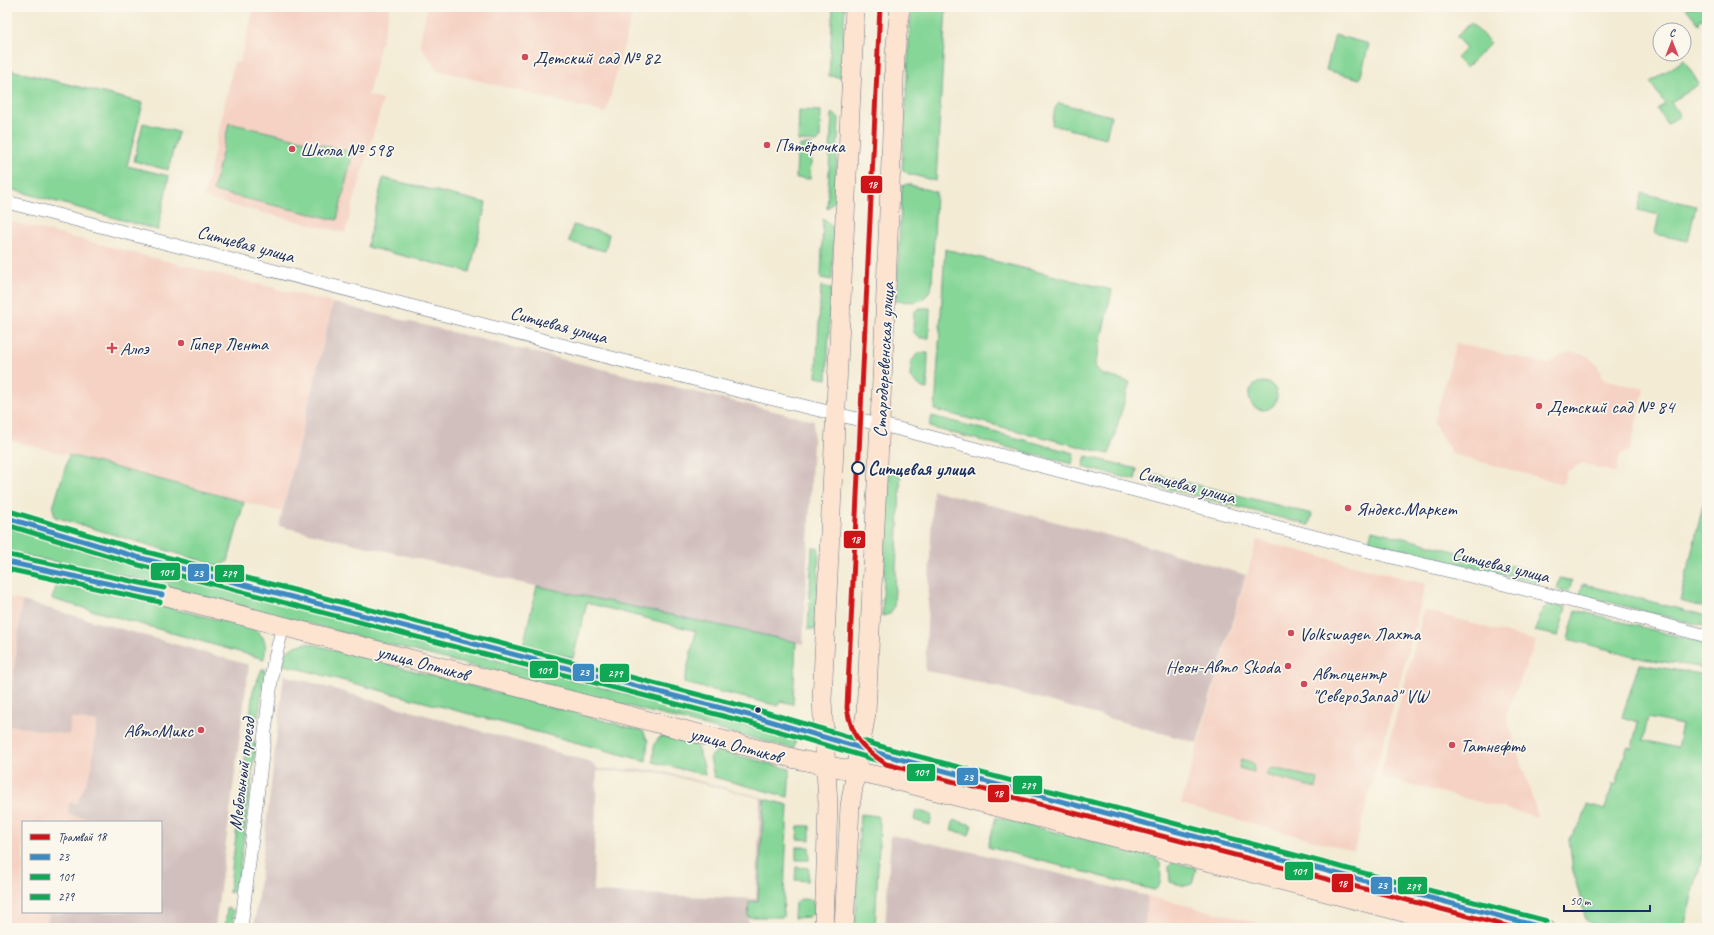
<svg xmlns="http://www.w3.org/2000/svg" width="1714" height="935" font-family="Caveat,sans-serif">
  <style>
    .built { fill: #f5d2c3 }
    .industrial { fill: #d1bfbd; fill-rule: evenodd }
    .green { fill: #85d697; stroke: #50827a; fill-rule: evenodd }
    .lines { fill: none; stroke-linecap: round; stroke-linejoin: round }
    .street-casing { stroke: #677187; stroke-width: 14 }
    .secondary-casing { stroke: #677187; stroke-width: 20 }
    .street { stroke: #fff; stroke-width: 13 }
    .secondary { stroke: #fde4d1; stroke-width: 19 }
    .bus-1-casing { stroke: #fbf7ec; stroke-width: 8 }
    .bus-2-casing { stroke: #fbf7ec; stroke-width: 8 }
    .bus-3-casing { stroke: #fbf7ec; stroke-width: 8 }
    .bus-1 { stroke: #3d8ac2; stroke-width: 5 }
    .bus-2 { stroke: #10a855; stroke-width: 5 }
    .bus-3 { stroke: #10a855; stroke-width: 5 }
    .tram-1-casing { stroke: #fbf7ec; stroke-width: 8 }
    .tram-1 { stroke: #ce1417; stroke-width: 5 }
    .poi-dot { fill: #d1495b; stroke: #fbf7ec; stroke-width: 1.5 }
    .stop-dot { fill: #fbf7ec; stroke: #1b2f5e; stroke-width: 2 }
    .bus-dot { fill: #1b2f5e; stroke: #fbf7ec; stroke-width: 1.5 }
    .labels { text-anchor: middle; stroke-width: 3.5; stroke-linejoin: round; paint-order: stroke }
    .poi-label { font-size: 19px; fill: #1b2f5e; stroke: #fbf7ec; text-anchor: start }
    .street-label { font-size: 19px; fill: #1b2f5e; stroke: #fbf7ec }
    .stop-label { font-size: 19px; font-weight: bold; fill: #1b2f5e; stroke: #fbf7ec; text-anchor: start }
    .line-badge { stroke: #fbf7ec; stroke-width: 1.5 }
    .badge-label { font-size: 11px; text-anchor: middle; font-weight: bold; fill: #fff }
  </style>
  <rect width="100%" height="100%" fill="#fbf7ec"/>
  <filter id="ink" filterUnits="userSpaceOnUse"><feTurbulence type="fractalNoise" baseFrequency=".025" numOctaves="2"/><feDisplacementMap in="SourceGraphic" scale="8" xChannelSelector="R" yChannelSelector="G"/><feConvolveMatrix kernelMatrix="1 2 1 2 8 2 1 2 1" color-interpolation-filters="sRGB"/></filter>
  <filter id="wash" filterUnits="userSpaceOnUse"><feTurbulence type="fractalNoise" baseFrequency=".012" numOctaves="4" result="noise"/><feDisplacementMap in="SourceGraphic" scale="16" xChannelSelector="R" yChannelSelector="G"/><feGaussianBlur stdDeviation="0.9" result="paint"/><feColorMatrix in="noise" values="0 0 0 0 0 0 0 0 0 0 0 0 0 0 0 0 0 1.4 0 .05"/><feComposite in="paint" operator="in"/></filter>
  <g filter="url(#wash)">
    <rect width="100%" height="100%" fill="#f3ebd4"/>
    <g class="built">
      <polygon points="254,7 390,7 368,95 383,100 345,233 204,198 234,62 240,63"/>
      <polygon points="427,7 634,7 606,113 437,70 420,44"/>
      <polygon points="7,221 333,303 282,512 7,439"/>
      <polygon points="1456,343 1549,364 1561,355 1573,352 1588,356 1598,366 1603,379 1644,389 1630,451 1620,455 1616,473 1582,463 1566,472 1563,484 1452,454 1434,423"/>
      <polygon points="1257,540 1426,584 1354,851 1181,804"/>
      <polygon points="7,597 22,601 7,715"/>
      <polygon points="1424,610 1536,641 1506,715 1538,817 1380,777"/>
      <polygon points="71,718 97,722 91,771 77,803 68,815 118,822 23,822 23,912 65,912 47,928 7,922 7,725 68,735"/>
      <polygon points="1147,896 1279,928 1145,928"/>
    </g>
    <g class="industrial">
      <polygon points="333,303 814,421 803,644 517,582 279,526"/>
      <polygon points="933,490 1130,541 1246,575 1197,743 1002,688 948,675 925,671"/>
      <polygon points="22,601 249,665 215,928 7,928 7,922 47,928 49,913 64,914 65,912 161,912 161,822 118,822 68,815 69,803 77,803 91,771 97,722 71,718 69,735 7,725"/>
      <path d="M284,675L591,762L598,769L656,770L764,798L758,902H749L748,928H254ZM597,771L656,772L760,798L756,899L593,892Z"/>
      <polygon points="891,835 977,853 1147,896 1145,928 885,928"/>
    </g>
    <g class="green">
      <polygon points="833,7 845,7 841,77 829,76"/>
      <polygon points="911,7 946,7 936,181 909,174 902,169"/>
      <polygon points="1685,7 1707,7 1707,20 1700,19 1699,24"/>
      <polygon points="1471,23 1491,43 1466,68 1456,58 1466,48 1456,37"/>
      <polygon points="1335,35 1369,44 1360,79 1326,70"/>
      <polygon points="1684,60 1699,84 1671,102 1680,116 1667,124 1657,109 1665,104 1650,82"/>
      <polygon points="7,69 143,103 127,166 169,176 158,230 7,188"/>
      <polygon points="1059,103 1111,116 1106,138 1052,125 1055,108"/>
      <polygon points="799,110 821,111 820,139 817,142 798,141"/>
      <polygon points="832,113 839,118 835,201 827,209"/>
      <polygon points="143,123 178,132 168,170 134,161"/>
      <polygon points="229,123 353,152 337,220 213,191"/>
      <polygon points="800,145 812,145 810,179 796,178 797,154 800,154"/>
      <polygon points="383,178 486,203 470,272 367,247"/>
      <path d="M907,184L936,192L932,285C925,305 914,302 896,301L902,186Z"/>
      <polygon points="1642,193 1696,206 1688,241 1655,234 1659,215 1638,210"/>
      <polygon points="823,219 826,220 834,228 832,280 821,278"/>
      <polygon points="573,225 609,234 605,251 569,242"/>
      <polygon points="945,249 1112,290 1095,366 1101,374 1130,382 1109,454 935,410"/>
      <polygon points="821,286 831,288 827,379 816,377"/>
      <polygon points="920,308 930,308 929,338 919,338 913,331 914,312"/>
      <polygon points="918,353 928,353 927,389 922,388 910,377 911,362"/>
      <circle cx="1263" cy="396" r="14"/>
      <polygon points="932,416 1074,453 1072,464 929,427"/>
      <polygon points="69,455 244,502 228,561 222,567 55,517 53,508"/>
      <polygon points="1086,456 1137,469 1135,480 1083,467"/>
      <polygon points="889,469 901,471 894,607 890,614 882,616"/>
      <polygon points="1155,474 1312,514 1309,525 1152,485"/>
      <polygon points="1707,489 1707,608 1680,601"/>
      <polygon points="7,527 135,566 796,738 794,749 131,578 7,552"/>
      <polygon points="1372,530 1540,573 1538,584 1369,541"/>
      <polygon points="812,548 819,548 816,629 808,629"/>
      <polygon points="1560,578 1572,581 1569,592 1557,589"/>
      <path d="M57,584L125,597L252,628C266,636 267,644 264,659L52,599Z"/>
      <polygon points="1583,584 1707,616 1707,627 1580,595"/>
      <polygon points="537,586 796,642 793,704 780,701 779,706 684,683 696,631 587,603 573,658 523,646"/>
      <polygon points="1555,605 1566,607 1558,636 1535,631 1542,610 1549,606"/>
      <polygon points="1576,610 1707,644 1707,668 1644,659 1568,639"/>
      <path d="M308,643L643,731L648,741L646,761L281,664C285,650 293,645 308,643Z"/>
      <path d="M1639,664L1707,675V837L1684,928C1664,928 1598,933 1586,920L1573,871L1569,839L1583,819L1587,804L1605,809L1613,784L1616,785L1627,747L1632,748L1638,722L1622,717ZM1648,718L1682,725L1677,748L1643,740Z"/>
      <polygon points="262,669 265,669 258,720 249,726 253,691"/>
      <polygon points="248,736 256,743 237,890 229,893"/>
      <path d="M663,736L696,745L703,763L705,775L653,762C654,752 652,740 663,736Z"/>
      <polygon points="717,750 790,769 788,797 714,777 710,758"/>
      <polygon points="1241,759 1253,763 1254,772 1239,768"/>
      <polygon points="1274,768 1318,779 1316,788 1266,775 1270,769"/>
      <polygon points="764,799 788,805 783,917 748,917 749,902 758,901"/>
      <polygon points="916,810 932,815 930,825 914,820"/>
      <polygon points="860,814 877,816 880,824 875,928 855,928"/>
      <path d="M996,817L1155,857L1160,863C1160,872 1164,886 1154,890L988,847Z"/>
      <polygon points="954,820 972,825 969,835 951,830"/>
      <polygon points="798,826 810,826 810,840 797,839"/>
      <rect x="796" y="847" width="13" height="13"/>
      <polygon points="1173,862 1196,868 1192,884 1185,886 1170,882 1169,866"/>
      <polygon points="796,867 809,868 808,881 795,880"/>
      <polygon points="801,899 814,900 814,912 809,917 794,918 795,903"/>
      <polygon points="227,908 234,911 232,928 225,928"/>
    </g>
  </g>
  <g filter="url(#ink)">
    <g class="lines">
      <defs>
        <g id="street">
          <polyline points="7,202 736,390 907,431 1392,557 1545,594 1707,636"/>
          <polyline points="241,928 273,666 283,626"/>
        </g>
        <g id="secondary">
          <polyline points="7,518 137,557 756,717 888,756 1545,928"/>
          <polyline points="7,562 52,572 128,586 796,759 883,777 1465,928"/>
          <polyline points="824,928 828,804 822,700 855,7"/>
          <polyline points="844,928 850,806 866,713 885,317 895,54 900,7"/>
        </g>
      </defs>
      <use href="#street" class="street-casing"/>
      <use href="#secondary" class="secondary-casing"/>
      <use href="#street" class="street"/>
      <use href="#secondary" class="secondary"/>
      <defs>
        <g id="bus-1">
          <polyline points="7,518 137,557 756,717 888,756 1545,928"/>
          <polyline points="7,562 162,595"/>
        </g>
        <g id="bus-2">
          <polyline points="7,525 135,564 754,724 886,763 1517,928"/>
          <polyline points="7,569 160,602"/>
        </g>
        <g id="bus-3">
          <polyline points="9,511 139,550 758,710 890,749 1547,921"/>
          <polyline points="9,555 164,588"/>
        </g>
      </defs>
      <use href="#bus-1" class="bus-1-casing"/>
      <use href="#bus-2" class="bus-2-casing"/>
      <use href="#bus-3" class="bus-3-casing"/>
      <use href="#bus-1" class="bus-1"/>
      <use href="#bus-2" class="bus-2"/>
      <use href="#bus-3" class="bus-3"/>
      <defs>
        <path id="tram-1" d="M880,7L847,708C852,738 861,747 886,764L1514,928"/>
      </defs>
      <use href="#tram-1" class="tram-1-casing"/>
      <use href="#tram-1" class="tram-1"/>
    </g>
  </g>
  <g class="poi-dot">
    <circle cx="525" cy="57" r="4"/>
    <circle cx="767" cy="145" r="4"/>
    <circle cx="292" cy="149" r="4"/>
    <circle cx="181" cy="343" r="4"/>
    <path d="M110 342h4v4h4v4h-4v4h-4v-4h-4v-4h4z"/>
    <circle cx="1539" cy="406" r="4"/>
    <circle cx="1348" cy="508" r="4"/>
    <circle cx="1291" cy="633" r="4"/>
    <circle cx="1288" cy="666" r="4"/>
    <circle cx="1304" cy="684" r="4"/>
    <circle cx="201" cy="730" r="4"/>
    <circle cx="1452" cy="745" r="4"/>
  </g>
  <circle class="stop-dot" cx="858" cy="468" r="6"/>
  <circle class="bus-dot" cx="758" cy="710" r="3.5"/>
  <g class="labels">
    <g class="poi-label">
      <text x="533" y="64">Детский сад № 82</text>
      <text x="775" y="152">Пятёрочка</text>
      <text x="300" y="156">Школа № 598</text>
      <text x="189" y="350">Гипер Лента</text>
      <text x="120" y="355">Алоэ</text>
      <text x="1547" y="413">Детский сад № 84</text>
      <text x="1356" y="515">Яндекс.Маркет</text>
      <text x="1299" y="640">Volkswagen Лахта</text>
      <text x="1280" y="673" text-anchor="end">Неон-Авто Skoda</text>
      <text x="1312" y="680">Автоцентр<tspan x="1312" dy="22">"СевероЗапад" VW</tspan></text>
      <text x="193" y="737" text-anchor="end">АвтоМикс</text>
      <text x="1460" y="752">Татнефть</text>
    </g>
    <g class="street-label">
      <text transform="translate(246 243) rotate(15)" y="7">Ситцевая улица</text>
      <text transform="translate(559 324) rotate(15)" y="7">Ситцевая улица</text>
      <text transform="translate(883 360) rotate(-87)" y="7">Стародеревенская улица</text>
      <text transform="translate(1187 484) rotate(15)" y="7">Ситцевая улица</text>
      <text transform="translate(1501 564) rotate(14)" y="7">Ситцевая улица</text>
      <text transform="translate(423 662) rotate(15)" y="7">улица Оптиков</text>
      <text transform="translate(736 744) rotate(15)" y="7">улица Оптиков</text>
      <text transform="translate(241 774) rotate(-83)" y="7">Мебельный проезд</text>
    </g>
    <g class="stop-label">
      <text x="868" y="475">Ситцевая улица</text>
    </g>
  </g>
  <g class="line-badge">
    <rect x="860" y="175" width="23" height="19" rx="4" fill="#ce1417"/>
    <rect x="843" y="530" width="23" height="19" rx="4" fill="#ce1417"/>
    <rect x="150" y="562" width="31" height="19" rx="4" fill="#10a855"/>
    <rect x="187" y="563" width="23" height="19" rx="4" fill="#3d8ac2"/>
    <rect x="214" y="564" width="31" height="19" rx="4" fill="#10a855"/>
    <rect x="529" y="660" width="30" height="19" rx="4" fill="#10a855"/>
    <rect x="572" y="663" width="23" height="19" rx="4" fill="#3d8ac2"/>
    <rect x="599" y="663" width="31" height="20" rx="4" fill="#10a855"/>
    <rect x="906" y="763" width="30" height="19" rx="4" fill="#10a855"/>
    <rect x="956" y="767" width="23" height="19" rx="4" fill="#3d8ac2"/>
    <rect x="1012" y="775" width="31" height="20" rx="4" fill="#10a855"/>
    <rect x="987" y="784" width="23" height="19" rx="4" fill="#ce1417"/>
    <rect x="1284" y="861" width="30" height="20" rx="4" fill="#10a855"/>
    <rect x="1331" y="873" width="23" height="20" rx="4" fill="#ce1417"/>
    <rect x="1370" y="876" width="23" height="19" rx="4" fill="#3d8ac2"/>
    <rect x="1397" y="876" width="31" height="19" rx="4" fill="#10a855"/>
  </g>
  <g class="badge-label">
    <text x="872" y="188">18</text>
    <text x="855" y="543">18</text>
    <text x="166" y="576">101</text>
    <text x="198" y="577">23</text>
    <text x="229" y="577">279</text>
    <text x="544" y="674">101</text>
    <text x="584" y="676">23</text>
    <text x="615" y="677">279</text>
    <text x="921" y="776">101</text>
    <text x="968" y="781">23</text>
    <text x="1028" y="789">279</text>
    <text x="998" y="797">18</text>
    <text x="1299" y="875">101</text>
    <text x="1342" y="887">18</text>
    <text x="1382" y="889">23</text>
    <text x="1413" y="890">279</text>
  </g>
  <rect width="1714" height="935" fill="none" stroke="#fbf7ec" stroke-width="24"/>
  <rect x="22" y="821" width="140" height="92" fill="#fbf7ec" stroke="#a1a7b3"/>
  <rect x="30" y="834" width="20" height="6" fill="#ce1417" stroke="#a1a7b3"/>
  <text x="58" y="841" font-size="12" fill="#1b2f5e">Трамвай 18</text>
  <rect x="30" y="854" width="20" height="6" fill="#3d8ac2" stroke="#a1a7b3"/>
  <text x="58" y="861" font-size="12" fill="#1b2f5e">23</text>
  <rect x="30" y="874" width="20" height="6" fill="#10a855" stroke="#a1a7b3"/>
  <text x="58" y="881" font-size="12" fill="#1b2f5e">101</text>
  <rect x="30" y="894" width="20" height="6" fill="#10a855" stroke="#a1a7b3"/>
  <text x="58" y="901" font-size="12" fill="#1b2f5e">279</text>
  <g transform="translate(1672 42)"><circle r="19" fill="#fbf7ec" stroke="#a1a7b3"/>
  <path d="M0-3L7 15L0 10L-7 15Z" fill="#d1495b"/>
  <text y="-6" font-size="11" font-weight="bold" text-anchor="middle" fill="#1b2f5e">С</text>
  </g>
  <path d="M1564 905v6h86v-6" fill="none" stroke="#1b2f5e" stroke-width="2"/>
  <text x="1570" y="905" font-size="12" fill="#1b2f5e" stroke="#fbf7ec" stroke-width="3" paint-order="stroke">50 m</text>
</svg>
